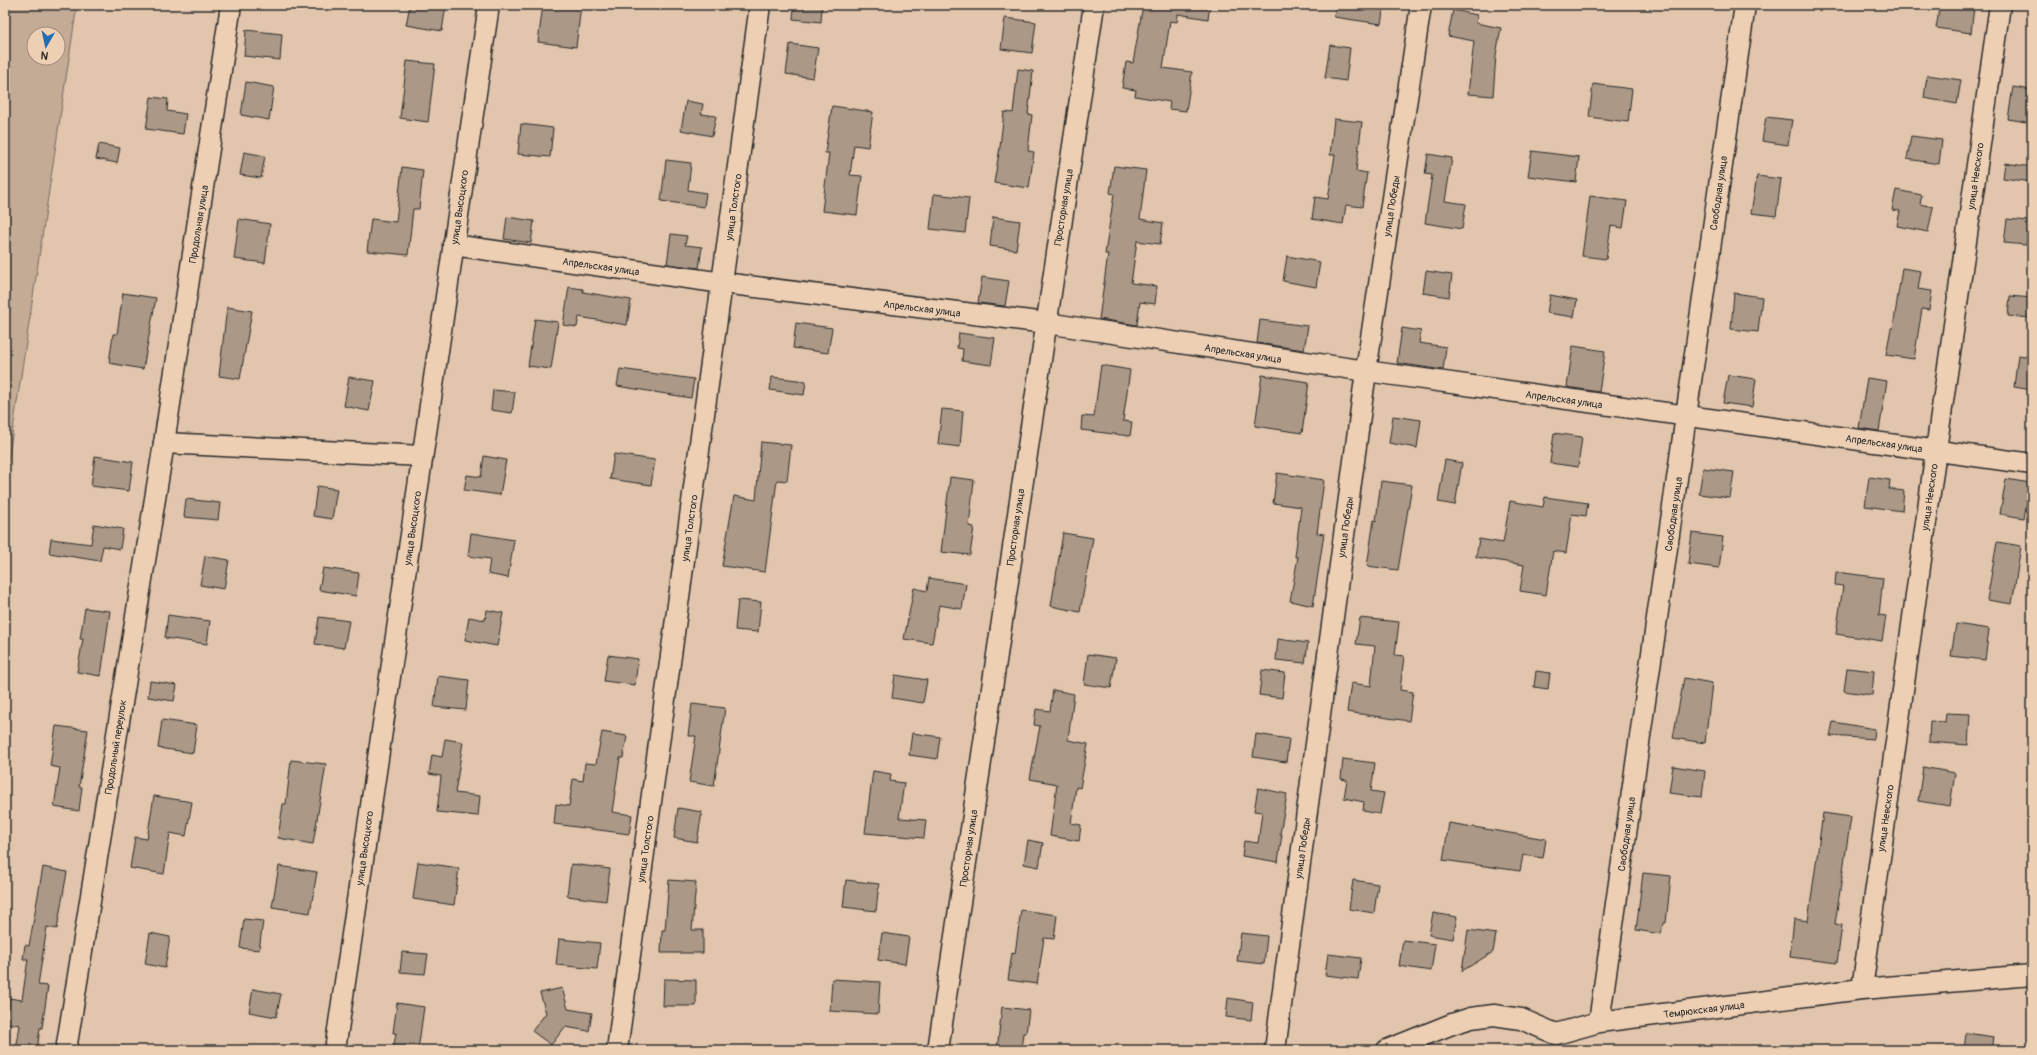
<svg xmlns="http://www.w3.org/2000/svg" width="2037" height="1055" font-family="Pangolin,sans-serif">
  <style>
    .green { fill: #c3ab96; stroke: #776b60; fill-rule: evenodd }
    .building { fill: #ab9886; stroke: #2b2b2b }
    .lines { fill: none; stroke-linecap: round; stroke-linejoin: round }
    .minor-casing { stroke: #2b2b2b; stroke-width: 23 }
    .minor { stroke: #edcfb4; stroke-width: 20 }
    .labels { text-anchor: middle; stroke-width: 3; stroke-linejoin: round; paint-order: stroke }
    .street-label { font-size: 10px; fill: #2b2b2b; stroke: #edcfb4 }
  </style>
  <rect width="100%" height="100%" fill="#e1c5ac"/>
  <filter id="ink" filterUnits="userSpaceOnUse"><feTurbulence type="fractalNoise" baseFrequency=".025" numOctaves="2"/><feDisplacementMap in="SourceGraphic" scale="8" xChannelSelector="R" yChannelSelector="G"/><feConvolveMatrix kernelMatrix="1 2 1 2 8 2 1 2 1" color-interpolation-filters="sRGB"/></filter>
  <g filter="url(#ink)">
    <path class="green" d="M5,5H77L5,482ZM34,34H58V58H34Z"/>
    <g class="building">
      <polygon points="410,5 446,5 442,31 406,25"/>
      <polygon points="543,5 581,5 576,47 538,42"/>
      <polygon points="794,5 822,5 821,22 793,19"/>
      <polygon points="1143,5 1210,5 1208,19 1178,14 1177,22 1170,21 1163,68 1192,72 1186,111 1169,109 1170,102 1135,96 1136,90 1122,88 1126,62 1133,63"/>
      <polygon points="1336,5 1384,5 1381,24 1334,17"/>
      <polygon points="1940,5 1974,7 1971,33 1936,28"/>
      <polygon points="1453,10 1477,15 1476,23 1501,28 1496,55 1493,96 1468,94 1474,41 1448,36"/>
      <polygon points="1005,18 1036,22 1032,53 1001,49"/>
      <polygon points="246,30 282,34 280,60 244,56"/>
      <polygon points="790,44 818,48 813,78 786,74"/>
      <polygon points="1330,45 1350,48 1346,81 1325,78"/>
      <polygon points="407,61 435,64 428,122 400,118"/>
      <polygon points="1018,69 1033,71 1028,114 1032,115 1028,151 1034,152 1029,188 994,183 1000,147 1004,112 1013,113"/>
      <polygon points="1927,75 1961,80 1957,104 1924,98"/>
      <polygon points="246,82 274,87 269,120 241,115"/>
      <polygon points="1593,84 1632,89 1628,122 1589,117"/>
      <polygon points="2013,87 2032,90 2032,123 2008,119"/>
      <polygon points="151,97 168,99 167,111 186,114 183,134 146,129"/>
      <polygon points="686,101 703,104 701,114 716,116 712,136 681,130"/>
      <polygon points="832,106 873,112 868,147 854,145 850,175 862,176 857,215 822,211 829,153 825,153"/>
      <polygon points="1766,117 1792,120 1788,145 1762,141"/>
      <polygon points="1334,119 1362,122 1356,171 1367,173 1362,207 1346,205 1343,224 1312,219 1315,197 1328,199 1335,155 1330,155"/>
      <polygon points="521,124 553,128 550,157 518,154"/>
      <polygon points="1911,136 1942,140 1939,164 1907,159"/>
      <polygon points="99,144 120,148 117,163 96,159"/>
      <polygon points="1532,151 1579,157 1576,182 1528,176"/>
      <polygon points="244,152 265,156 261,178 240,175"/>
      <polygon points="1428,154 1452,158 1445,201 1466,204 1462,229 1425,223 1432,175 1425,174"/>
      <polygon points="666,160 691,163 688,190 706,193 704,207 661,201"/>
      <polygon points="2005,163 2032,167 2032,182 2003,178"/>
      <polygon points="1114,166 1146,170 1140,219 1163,223 1160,244 1137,241 1131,283 1157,286 1155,304 1140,302 1137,325 1099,319 1108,254 1105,254 1114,194 1110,193"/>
      <polygon points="402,167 423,170 419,209 413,209 408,255 367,251 371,219 396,222"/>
      <polygon points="1757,176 1781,179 1776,216 1751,213"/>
      <polygon points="1896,190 1922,195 1920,204 1933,207 1928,232 1897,226 1900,211 1892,210"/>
      <polygon points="934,194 969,198 965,233 930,229"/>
      <polygon points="1590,196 1627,201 1623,228 1611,226 1606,259 1582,256"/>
      <polygon points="507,217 534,221 531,243 504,239"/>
      <polygon points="993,217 1020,221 1016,250 990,246"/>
      <polygon points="239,219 270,224 265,263 234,259"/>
      <polygon points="2007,219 2029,221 2026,245 2004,243"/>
      <polygon points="671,234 687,236 685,245 702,247 699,268 667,264"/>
      <polygon points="1287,256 1320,262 1316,287 1283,281"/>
      <polygon points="1902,268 1921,271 1918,289 1932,291 1929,310 1922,309 1914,359 1886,355 1891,328 1893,328"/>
      <polygon points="1426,271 1452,275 1449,297 1423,293"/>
      <polygon points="982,277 1009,281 1005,306 978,303"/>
      <polygon points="569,287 583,289 583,292 631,300 627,325 579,317 577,327 563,325"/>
      <polygon points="123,293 156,298 143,369 109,363 113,334 117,334"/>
      <polygon points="1734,293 1762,297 1758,332 1731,329"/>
      <polygon points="1550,295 1577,300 1574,317 1547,313"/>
      <polygon points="2010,296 2032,298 2032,318 2008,316"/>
      <polygon points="227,307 252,311 240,379 219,376"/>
      <polygon points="535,319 558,322 551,369 528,366"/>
      <polygon points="1260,320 1308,326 1304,350 1257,343"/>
      <polygon points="796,323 832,328 828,353 793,348"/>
      <polygon points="1402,328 1421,331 1419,343 1446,347 1443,370 1397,363"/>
      <polygon points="959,333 995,338 991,365 962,361 963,349 957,348"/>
      <polygon points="1573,346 1605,351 1599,392 1567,387"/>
      <polygon points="2018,355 2032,357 2032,390 2014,387"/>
      <polygon points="1101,365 1130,370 1123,421 1132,422 1130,436 1081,430 1082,416 1094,417"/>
      <polygon points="620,369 694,379 691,398 617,386"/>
      <polygon points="1262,375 1309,382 1302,433 1255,426"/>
      <polygon points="1728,375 1756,379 1752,407 1723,403"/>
      <polygon points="349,377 375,381 369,411 344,406"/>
      <polygon points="772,377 806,381 804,395 770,390"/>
      <polygon points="1867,378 1887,381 1879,431 1859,428"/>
      <polygon points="493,390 515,392 512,413 491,410"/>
      <polygon points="942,409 963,411 960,447 938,444"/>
      <polygon points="1393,416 1421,420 1417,448 1389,443"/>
      <polygon points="1554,433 1582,437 1578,467 1550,463"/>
      <polygon points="761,442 791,445 787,481 777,480 765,572 722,566 734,496 756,500"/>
      <polygon points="614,454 655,460 651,485 610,479"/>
      <polygon points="95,456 133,462 129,491 91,486"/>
      <polygon points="484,456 506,460 500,495 464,490 467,475 481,477"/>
      <polygon points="1445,460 1462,463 1455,505 1438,502"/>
      <polygon points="1703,468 1734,472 1730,498 1699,494"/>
      <polygon points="1277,473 1324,480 1317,533 1324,534 1313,606 1290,601 1298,557 1295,557 1301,507 1273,503"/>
      <polygon points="950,477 974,480 969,526 974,527 970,555 941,552"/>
      <polygon points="1869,477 1890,480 1889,489 1904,491 1902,511 1865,506"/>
      <polygon points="2006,479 2030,483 2024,518 2000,514"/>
      <polygon points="1381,481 1412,485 1398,570 1367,566 1374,520 1376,521"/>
      <polygon points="317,486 337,489 332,519 313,516"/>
      <polygon points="1545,497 1588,503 1586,516 1572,514 1566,553 1553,551 1546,595 1520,591 1524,565 1476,557 1479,539 1503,543 1510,501 1543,507"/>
      <polygon points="186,499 220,503 218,520 184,517"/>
      <polygon points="94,524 123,529 120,549 103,546 100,561 49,553 51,539 91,544"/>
      <polygon points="471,533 514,540 508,578 488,574 490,559 468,556"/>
      <polygon points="1063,533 1093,538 1080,612 1051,606"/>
      <polygon points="1692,533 1723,537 1719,568 1688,564"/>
      <polygon points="1997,542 2021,546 2012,604 1987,600"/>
      <polygon points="205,556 229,560 224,589 200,585"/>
      <polygon points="323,568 359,573 356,596 319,590"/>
      <polygon points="1836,572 1883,578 1879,615 1886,616 1882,641 1836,634 1843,586 1835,585"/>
      <polygon points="929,578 966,584 962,609 939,605 932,643 904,639 914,588 927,591"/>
      <polygon points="738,600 761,602 758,632 735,630"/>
      <polygon points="85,608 110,611 101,676 77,672 83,639 80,639"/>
      <polygon points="487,610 503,613 497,646 465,640 469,617 485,620"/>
      <polygon points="168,615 210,621 207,644 165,638"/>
      <polygon points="319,617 349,621 344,648 315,644"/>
      <polygon points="1360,618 1399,622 1395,655 1404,656 1400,690 1413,692 1409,721 1347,712 1351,683 1371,686 1375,646 1356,644"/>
      <polygon points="1956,624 1989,629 1985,660 1951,656"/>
      <polygon points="1278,639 1308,643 1305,663 1276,660"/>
      <polygon points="1088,654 1116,658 1111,688 1084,684"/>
      <polygon points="608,655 638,659 635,685 604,681"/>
      <polygon points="1847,668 1874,671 1872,695 1844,691"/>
      <polygon points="1262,670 1285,673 1282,698 1259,695"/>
      <polygon points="1536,671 1550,673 1548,689 1534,687"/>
      <polygon points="895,675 927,680 923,703 892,698"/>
      <polygon points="438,676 469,680 466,710 434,707"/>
      <polygon points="1684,678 1712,683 1705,743 1673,738"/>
      <polygon points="150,681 177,685 174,701 148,697"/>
      <polygon points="1053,690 1074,694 1068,740 1088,744 1080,788 1076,787 1071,823 1081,825 1079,841 1050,836 1057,784 1030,779 1040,726 1034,725 1036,709 1050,711"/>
      <polygon points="692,704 725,708 714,786 689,782 696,736 688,736"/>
      <polygon points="1946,713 1970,714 1968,745 1929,742 1930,721 1945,722"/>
      <polygon points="162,720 197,725 193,753 158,748"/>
      <polygon points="1833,722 1875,729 1874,739 1830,736"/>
      <polygon points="56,726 88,730 79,787 82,787 79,811 54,807 60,768 50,766"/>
      <polygon points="602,732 627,736 623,758 620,758 612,812 632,815 629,834 554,824 556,804 569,806 573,779 583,781 585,763 596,764"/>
      <polygon points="912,733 940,737 937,759 909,755"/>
      <polygon points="1256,734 1289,739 1286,762 1253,757"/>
      <polygon points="445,739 463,742 455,793 480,796 478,816 437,812 441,776 429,774 432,755 442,757"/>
      <polygon points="1343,759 1375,763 1371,791 1384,793 1380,814 1363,811 1364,802 1344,798 1347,780 1341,779"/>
      <polygon points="291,760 326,764 313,844 278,838 283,804 286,804"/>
      <polygon points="1673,766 1705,771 1702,797 1669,793"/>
      <polygon points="1923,767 1955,773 1950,806 1918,801"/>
      <polygon points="873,771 891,774 890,781 904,783 899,818 926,820 924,838 865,833"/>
      <polygon points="1258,788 1287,794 1280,834 1282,834 1278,862 1242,856 1244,841 1258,843 1262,812 1254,811"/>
      <polygon points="154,796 192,802 186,836 170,833 164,874 130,868 135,837 147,839"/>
      <polygon points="678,808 702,812 697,842 674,838"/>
      <polygon points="1823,813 1851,817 1835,924 1842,925 1837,963 1790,957 1794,919 1808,921"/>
      <polygon points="1449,823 1546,839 1543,858 1523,855 1520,871 1443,860"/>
      <polygon points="1028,840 1043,843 1039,867 1024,864"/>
      <polygon points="418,862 459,868 454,905 413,899"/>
      <polygon points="571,864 610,869 606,901 567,896"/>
      <polygon points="279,866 317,872 310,913 272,907"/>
      <polygon points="43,867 67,872 57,929 47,927 38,985 48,986 42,1028 40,1028 37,1050 16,1050 20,1025 6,1023 9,998 22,1000 28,959 23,959 25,945 29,946"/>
      <polygon points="1643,873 1671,876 1666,923 1663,923 1661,934 1636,930"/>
      <polygon points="669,880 696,882 692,930 703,930 703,953 661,953 662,930 665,930"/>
      <polygon points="846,880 879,884 876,911 843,907"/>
      <polygon points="1353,880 1378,884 1374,913 1349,909"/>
      <polygon points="1021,910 1057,915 1054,939 1044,938 1037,984 1008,980 1012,953 1015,954"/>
      <polygon points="1433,913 1457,917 1453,939 1429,935"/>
      <polygon points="244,919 263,921 259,950 240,948"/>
      <polygon points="1468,930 1496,934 1493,952 1462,971"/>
      <polygon points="150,933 170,937 165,968 145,964"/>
      <polygon points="882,933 909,937 905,964 878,960"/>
      <polygon points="1241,933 1267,936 1264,964 1237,961"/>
      <polygon points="559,939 600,943 597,969 556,965"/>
      <polygon points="1403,940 1435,944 1431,971 1399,966"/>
      <polygon points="402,952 428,954 425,974 400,972"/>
      <polygon points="1328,954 1361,958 1358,979 1325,975"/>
      <polygon points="664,979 696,980 696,1006 663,1006"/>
      <polygon points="832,979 880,982 878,1014 830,1011"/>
      <polygon points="562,988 568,1009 592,1013 589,1031 565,1027 551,1045 532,1031 546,1013 540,993"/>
      <polygon points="253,989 281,994 276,1017 249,1012"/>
      <polygon points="1228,998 1253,1002 1251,1020 1226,1017"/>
      <polygon points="397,1003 424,1007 418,1050 393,1050 396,1033 393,1033"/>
      <polygon points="1002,1007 1029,1010 1026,1033 1023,1033 1021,1050 997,1050"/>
      <polygon points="1966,1033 1994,1037 1992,1050 1964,1050"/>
    </g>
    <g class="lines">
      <defs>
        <g id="minor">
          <polyline points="453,245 723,283 1046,323 1366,371 2032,464"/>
          <polyline points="164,443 422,456"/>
          <polyline points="1862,989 1936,450 2000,5"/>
          <polyline points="1599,1022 1745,5"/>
          <polyline points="66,1050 164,443 231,5"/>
          <polyline points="335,1050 489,5"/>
          <polyline points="617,1050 760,5"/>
          <polyline points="938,1050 1094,5"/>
          <polyline points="1275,1050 1366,371 1421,5"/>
          <polyline points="1387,1050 1452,1024 1471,1018 1494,1015 1521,1019 1556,1034 1599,1022 1862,989 2032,975"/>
        </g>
      </defs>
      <use href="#minor" class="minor-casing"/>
      <use href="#minor" class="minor"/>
    </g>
  </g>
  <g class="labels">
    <g class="street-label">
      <text transform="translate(1975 176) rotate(-82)" y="4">улица Невского</text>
      <text transform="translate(1718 193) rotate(-82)" y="4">Свободная улица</text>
      <text transform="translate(1391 206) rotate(-81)" y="4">улица Победы</text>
      <text transform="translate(459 207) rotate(-82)" y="4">улица Высоцкого</text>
      <text transform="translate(733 207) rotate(-82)" y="4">улица Толстого</text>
      <text transform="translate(1063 207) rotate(-81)" y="4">Просторная улица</text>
      <text transform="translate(198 224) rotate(-81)" y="4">Продольная улица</text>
      <text transform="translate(601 266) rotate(8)" y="4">Апрельская улица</text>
      <text transform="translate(922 308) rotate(7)" y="4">Апрельская улица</text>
      <text transform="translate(1243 353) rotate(9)" y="4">Апрельская улица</text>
      <text transform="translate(1564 399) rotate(8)" y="4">Апрельская улица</text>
      <text transform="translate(1884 443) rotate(8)" y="4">Апрельская улица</text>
      <text transform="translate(1929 497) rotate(-82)" y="4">улица Невского</text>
      <text transform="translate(1673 514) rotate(-82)" y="4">Свободная улица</text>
      <text transform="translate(1015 527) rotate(-82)" y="4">Просторная улица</text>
      <text transform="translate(1345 527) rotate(-82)" y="4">улица Победы</text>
      <text transform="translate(412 528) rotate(-82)" y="4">улица Высоцкого</text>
      <text transform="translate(689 528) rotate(-82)" y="4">улица Толстого</text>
      <text transform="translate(115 747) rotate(-81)" y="4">Продольный переулок</text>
      <text transform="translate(1885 818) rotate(-82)" y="4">улица Невского</text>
      <text transform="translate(1626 834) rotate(-82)" y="4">Свободная улица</text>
      <text transform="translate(364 848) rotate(-82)" y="4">улица Высоцкого</text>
      <text transform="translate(968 848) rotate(-82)" y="4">Просторная улица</text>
      <text transform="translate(1302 848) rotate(-82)" y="4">улица Победы</text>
      <text transform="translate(645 849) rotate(-82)" y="4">улица Толстого</text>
      <text transform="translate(1704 1009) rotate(-7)" y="4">Темрюкская улица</text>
    </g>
  </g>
  <rect width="2037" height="1055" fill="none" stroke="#edcfb4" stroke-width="20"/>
  <rect x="10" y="10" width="2017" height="1035" fill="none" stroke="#2b2b2b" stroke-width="1.5" filter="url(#ink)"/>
  <g transform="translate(46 46) rotate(189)"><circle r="19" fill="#edcfb4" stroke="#9f8d7d"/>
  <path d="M0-3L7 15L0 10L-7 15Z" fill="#1f6fb2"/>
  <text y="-6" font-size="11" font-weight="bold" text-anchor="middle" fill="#2b2b2b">N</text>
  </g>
</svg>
